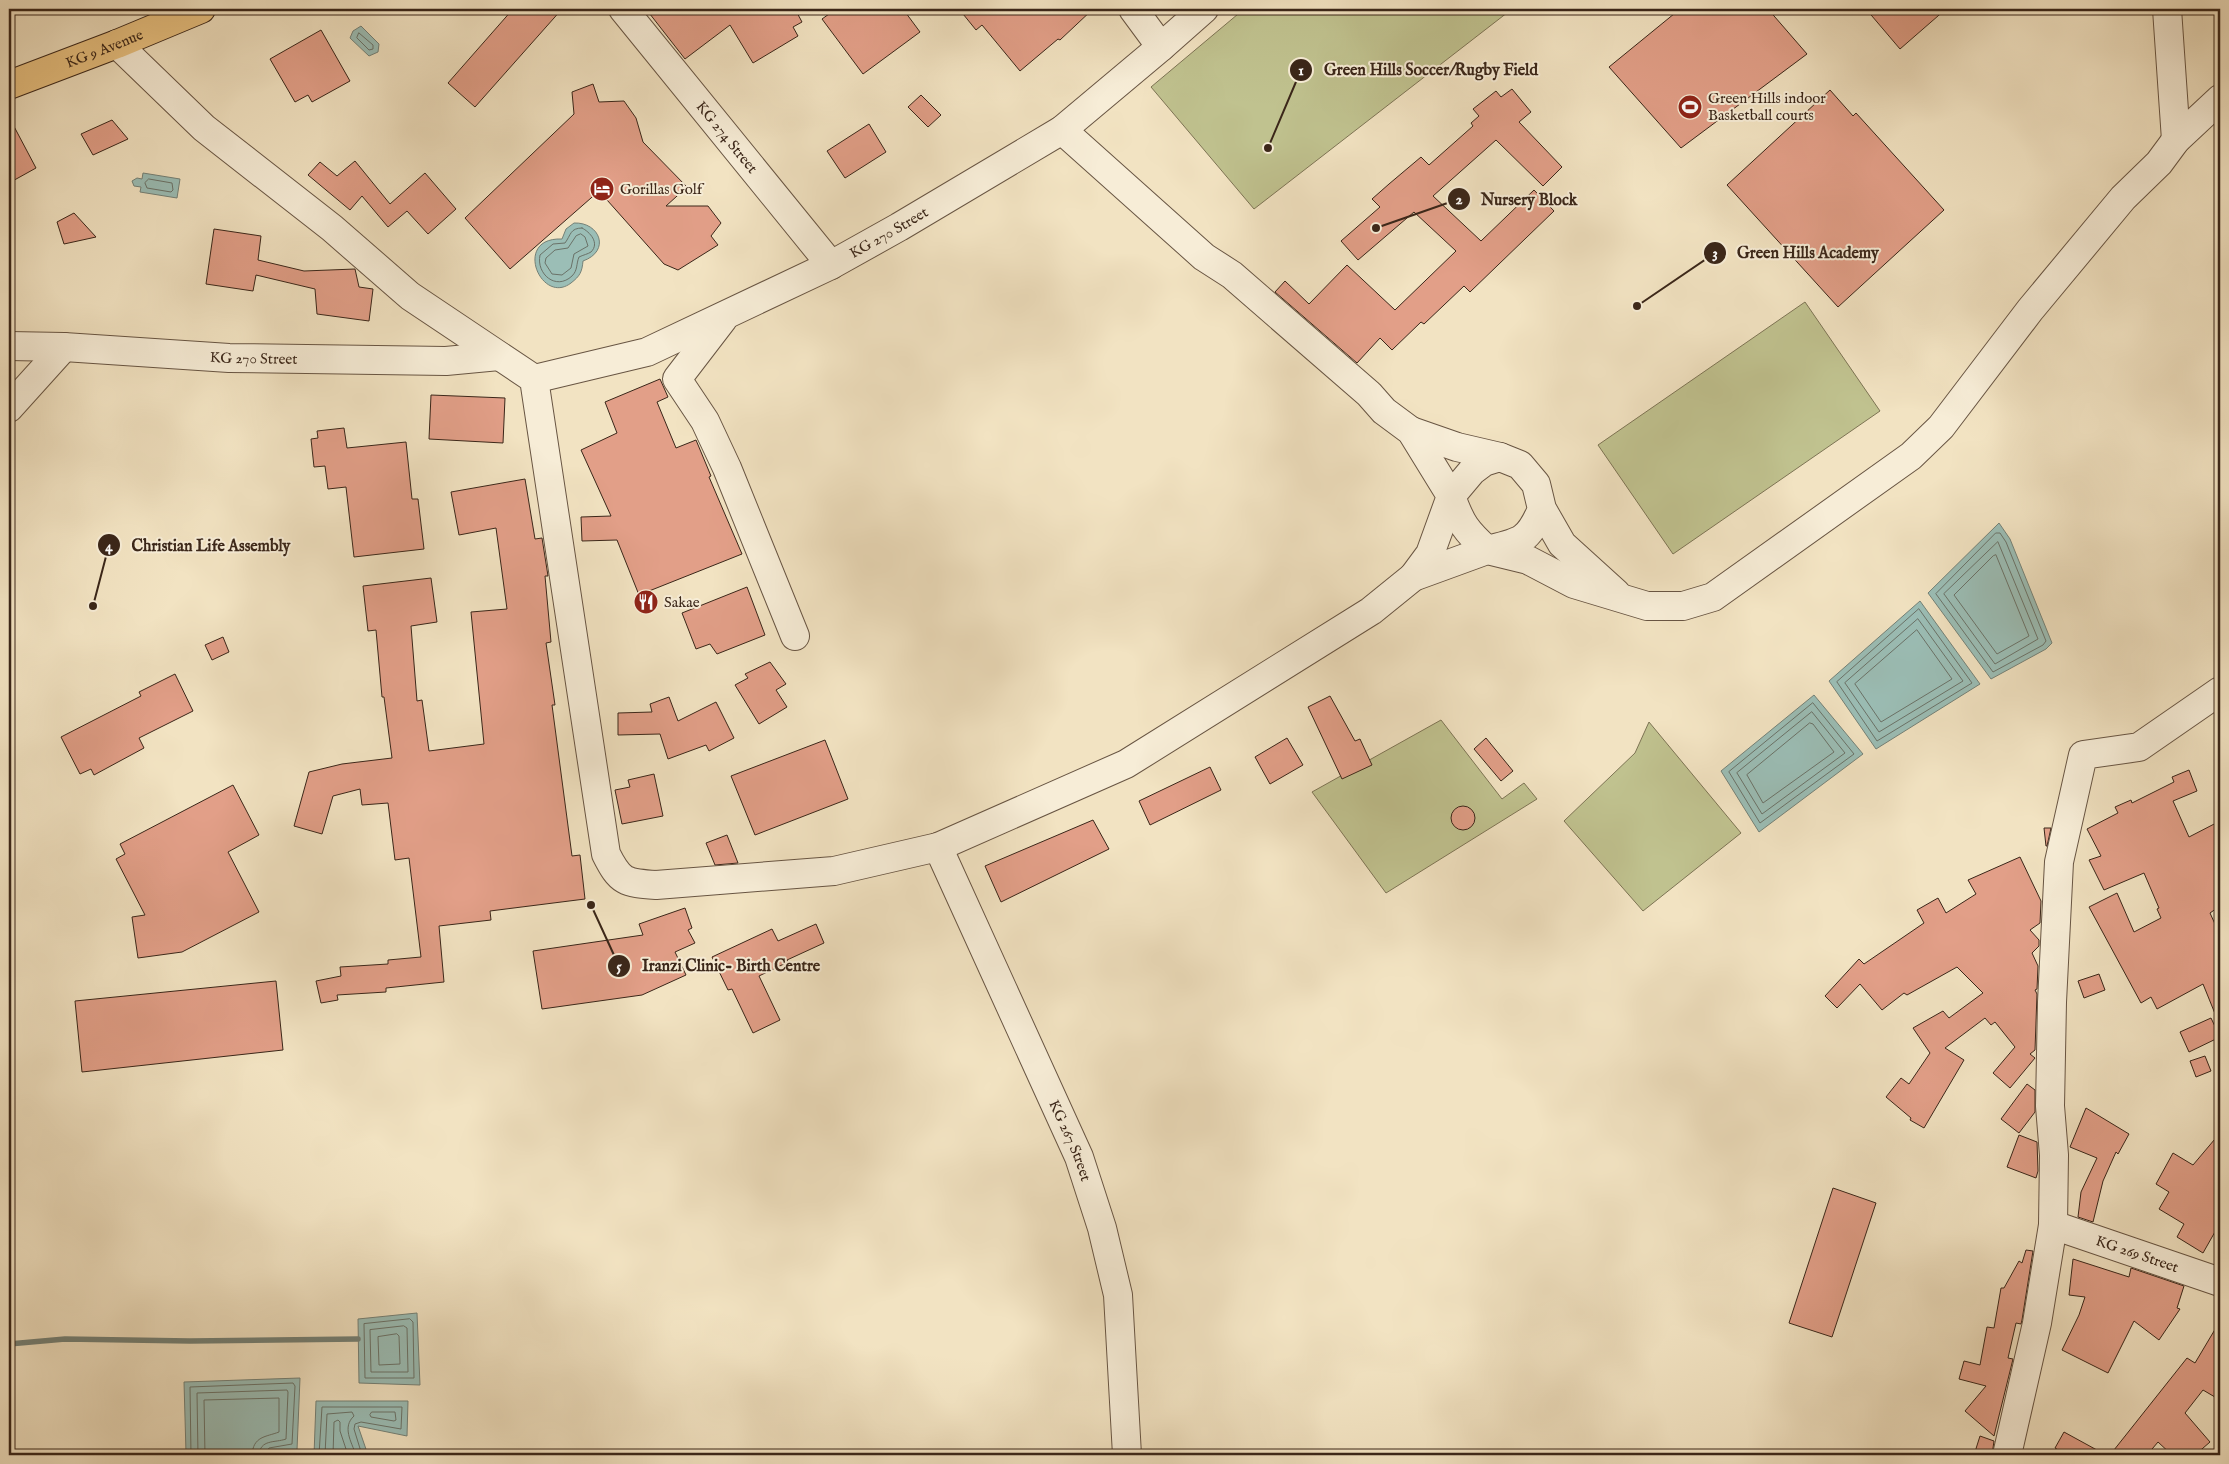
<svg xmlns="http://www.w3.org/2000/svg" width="2229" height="1464" font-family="'IM FELL English',serif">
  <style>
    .green { fill: #c0c28f; stroke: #7d7454 }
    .water { fill: #9bbeb6; stroke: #748177 }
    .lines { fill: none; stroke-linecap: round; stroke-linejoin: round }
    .shore { stroke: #6a7268; stroke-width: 1 }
    .stream { stroke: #748177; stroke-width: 5.5 }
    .building { fill: #e29f88; stroke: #3a2619 }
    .minor-casing { stroke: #685543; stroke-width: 30 }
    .major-casing { stroke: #3a2619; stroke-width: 30 }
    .minor { stroke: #f7edd7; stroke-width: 28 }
    .major { stroke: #e9c281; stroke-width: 28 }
    .labels { text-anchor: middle; stroke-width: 4; stroke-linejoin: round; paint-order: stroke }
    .street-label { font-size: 15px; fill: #3a2619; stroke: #f7edd7 }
    .poi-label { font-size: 15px; fill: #3a2619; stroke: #f7edd7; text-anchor: start }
    .leader { fill: none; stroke: #3a2619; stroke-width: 2 }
    .callout-dot { fill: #3a2619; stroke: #f7edd7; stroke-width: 2 }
    .mark-label { font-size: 15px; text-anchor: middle; font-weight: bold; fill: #fff }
    .callout-label { font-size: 16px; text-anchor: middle; font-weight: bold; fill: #3a2619; stroke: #f7edd7; stroke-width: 4; stroke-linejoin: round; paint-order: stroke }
  </style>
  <rect width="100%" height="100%" fill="#f2e3c2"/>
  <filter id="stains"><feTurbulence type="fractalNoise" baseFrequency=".004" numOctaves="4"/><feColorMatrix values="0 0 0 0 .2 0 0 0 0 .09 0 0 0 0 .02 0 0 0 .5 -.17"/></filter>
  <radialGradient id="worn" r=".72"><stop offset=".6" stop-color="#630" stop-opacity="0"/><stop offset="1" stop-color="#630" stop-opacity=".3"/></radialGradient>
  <g class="green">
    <polygon points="1244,9 1512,9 1254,209 1151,87"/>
    <polygon points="1805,302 1880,411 1673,554 1598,445"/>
    <polygon points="1441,720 1502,799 1524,783 1537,799 1386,893 1312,792"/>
    <polygon points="1649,722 1741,833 1643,911 1564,821 1635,753"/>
  </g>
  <g class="water">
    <polygon points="361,26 379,44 378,52 369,56 350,38 353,31"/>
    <polygon points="143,173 180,179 177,198 140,192 141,187 134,186 132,181 137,178 142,179"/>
    <path d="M574,223C600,222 611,251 583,261C582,272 580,276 571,283C541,306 512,237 562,239L566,229Z"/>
    <polygon points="1999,523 2010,539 2052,643 2046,649 1991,679 1928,593"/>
    <polygon points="1920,601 1980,684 1876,749 1829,681"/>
    <polygon points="1814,695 1863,754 1759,832 1721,771"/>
    <polygon points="417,1313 420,1385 359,1383 358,1319"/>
    <polygon points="300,1378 297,1450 249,1455 189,1455 186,1453 184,1382"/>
    <polygon points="316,1401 408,1401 407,1436 358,1426 368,1455 314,1455"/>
  </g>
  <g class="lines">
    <g class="shore">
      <polygon points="359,33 373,45 373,49 369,50 357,38"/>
      <polygon points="149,179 172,183 173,190 171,192 147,188 145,183"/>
      <path d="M582,228C590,232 600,243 591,252C588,254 583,255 579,257C576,264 578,270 572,276C556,291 536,274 540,255L553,244L565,243C571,235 570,228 582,228Z"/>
      <polygon points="581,234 585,237 588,246 574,254 571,268 562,275 552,274 545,263 546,258 555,250 568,248 576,236"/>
      <polygon points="1996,533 2000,533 2006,542 2046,641 2043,645 1993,672 1936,594"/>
      <polygon points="1998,542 2038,639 1995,664 1944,594"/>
      <polygon points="1996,555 2029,636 1997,654 1954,595 1993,556"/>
      <polygon points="1919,609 1972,683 1877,741 1837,682"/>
      <polygon points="1918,619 1963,681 1879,732 1845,683"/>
      <polygon points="1917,630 1952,679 1881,722 1855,684"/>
      <polygon points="1813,703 1854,754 1760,823 1729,772"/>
      <polygon points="1812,712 1845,753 1762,814 1737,773"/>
      <polygon points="1810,723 1813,724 1834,752 1763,803 1747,775"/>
      <polygon points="410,1319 413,1322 414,1378 365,1378 364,1324"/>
      <polygon points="404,1326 407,1328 408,1372 371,1372 370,1330"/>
      <polygon points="397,1334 399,1336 400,1364 379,1365 378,1337"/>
      <polygon points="372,1412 395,1412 396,1420 394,1421 371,1417 370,1415"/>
      <polyline points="191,1455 190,1387 293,1383 295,1386 292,1444 269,1448 265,1455"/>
      <path d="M198,1455L197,1393L287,1390L288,1392L286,1439C275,1443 260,1439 259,1455"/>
      <path d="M205,1455L204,1400L279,1398V1432C266,1437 253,1436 252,1455"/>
      <polyline points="319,1455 322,1407 402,1407 401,1429 361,1422 355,1424 354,1429 362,1455"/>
      <path d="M325,1455L327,1414L352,1412L354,1416C342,1427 351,1441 356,1455"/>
      <polyline points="333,1455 334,1422 338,1420 340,1422 340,1431 348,1455"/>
    </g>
    <polyline class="stream" points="9,1344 65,1339 190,1341 358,1339"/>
  </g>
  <g class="building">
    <polygon points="513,9 562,9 475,107 448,83"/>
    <polygon points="646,9 795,9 802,22 793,27 798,36 753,63 730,25 685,59"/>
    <polygon points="836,9 903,9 920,32 863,74 822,19"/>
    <polygon points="959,9 1093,9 1060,40 1058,39 1020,71 982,25 976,30"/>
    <polygon points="1680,9 1768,9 1807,54 1681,148 1609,67"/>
    <polygon points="1866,9 1946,9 1900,49"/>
    <polygon points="321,30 350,81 312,102 308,95 295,102 270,59"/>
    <polygon points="593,84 599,102 624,101 636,118 643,142 687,187 666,206 708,206 721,223 711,236 718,245 678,270 664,264 599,191 510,269 465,218 574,114 572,92"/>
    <polygon points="1512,89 1531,112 1519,122 1562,167 1543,186 1496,140 1433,196 1481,241 1534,190 1554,211 1470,292 1464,286 1424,324 1421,322 1392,350 1380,338 1357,363 1275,292 1285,281 1309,304 1347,265 1395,310 1456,251 1414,212 1358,260 1341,241 1380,207 1372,199 1389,184 1421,157 1429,165 1473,126 1471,123 1479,116 1473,109 1496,91 1501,97"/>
    <polygon points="1830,90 1853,116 1856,113 1944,210 1838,307 1727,185"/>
    <polygon points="921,95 941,115 928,127 908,107"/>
    <polygon points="9,117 36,168 9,183"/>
    <polygon points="112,120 128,139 93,155 81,134"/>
    <polygon points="869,124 886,152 845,178 827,151"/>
    <polygon points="355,161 390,204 425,173 456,209 428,234 407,211 388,227 362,196 350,210 308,175 320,162 337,176"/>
    <polygon points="74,213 96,237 64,244 57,222"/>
    <polygon points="214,229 261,236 258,260 304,271 355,269 359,287 373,289 369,321 317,314 315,289 256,275 253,291 206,284"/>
    <polygon points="660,379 668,397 657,402 676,448 696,440 711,476 709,477 742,554 639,595 617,540 582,541 581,517 611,516 581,450 617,433 605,402"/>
    <polygon points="431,395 505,398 503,443 429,439"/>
    <polygon points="344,428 347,448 406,442 412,499 418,499 424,549 354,557 346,487 328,489 325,466 314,467 311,439 318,438 317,431"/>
    <polygon points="525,479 535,539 542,538 548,576 545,576 551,642 546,643 555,705 552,705 572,856 580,855 585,899 490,911 491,920 439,926 444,982 386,988 386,992 337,995 338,1000 321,1003 316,981 341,976 340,967 388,964 388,960 421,957 409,858 395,860 388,803 362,805 360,789 333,796 322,834 294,826 309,772 342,764 392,758 384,697 382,697 376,630 368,631 363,586 431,578 437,622 411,626 417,701 422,700 429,751 484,744 471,612 507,609 496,528 459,535 451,492"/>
    <polygon points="747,587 765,635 717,654 710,644 696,649 682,613"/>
    <polygon points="223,637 229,652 212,660 205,645"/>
    <polygon points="770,662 786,684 776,690 787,707 759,724 735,685 748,678 745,674"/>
    <polygon points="175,674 193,711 139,738 144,748 94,775 91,769 80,774 61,737 141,696 139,692"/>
    <polygon points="1330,696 1355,741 1360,739 1372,765 1342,779 1308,707"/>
    <polygon points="669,697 678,721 716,702 734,738 709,751 706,745 668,759 660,734 618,735 618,713 652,712 650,704"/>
    <polygon points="1287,738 1303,765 1270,784 1255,757"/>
    <polygon points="1486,738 1513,771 1501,781 1474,749"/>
    <polygon points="825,740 848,799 755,835 731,776"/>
    <polygon points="1210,767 1221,790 1150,825 1139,801"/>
    <polygon points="2189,770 2197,791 2173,801 2189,837 2220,821 2220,906 2210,913 2220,935 2220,1026 2203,984 2157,1009 2151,997 2141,1003 2089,907 2117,893 2134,932 2161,918 2157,909 2159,908 2144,873 2104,890 2089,860 2101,856 2087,829 2118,813 2115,807 2131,800 2132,803 2174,782 2172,777"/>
    <polygon points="654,774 663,816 622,824 615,790 630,787 628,780"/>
    <polygon points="233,785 259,835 228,852 259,912 182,952 138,958 132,917 145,915 116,859 125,854 120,844"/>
    <circle cx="1463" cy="818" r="12"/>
    <polygon points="1093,820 1109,849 1001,902 985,866"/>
    <polygon points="2044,828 2051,828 2047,846 2046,846"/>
    <polygon points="727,835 738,863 715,865 706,843"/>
    <polygon points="2020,857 2041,901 2040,923 2030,930 2039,940 2039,946 2032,953 2038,966 2037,989 2035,990 2037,994 2035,1050 2030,1054 2035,1058 2010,1088 1993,1073 2015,1047 1995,1022 1991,1025 1985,1018 1945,1048 1964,1060 1924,1128 1910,1120 1911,1118 1886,1097 1901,1078 1909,1084 1930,1053 1913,1028 1943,1011 1949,1018 1983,993 1957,967 1907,995 1904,993 1882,1010 1860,984 1837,1008 1825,996 1859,959 1864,964 1924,923 1917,910 1938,898 1946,913 1976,894 1968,880"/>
    <polygon points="685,908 692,928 688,930 695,943 675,952 686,975 642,995 542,1009 533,951 643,935 639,924"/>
    <polygon points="816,924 824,943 787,960 788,962 759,976 780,1020 753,1033 732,989 728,990 712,957 772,929 778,941"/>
    <polygon points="2099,974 2105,990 2084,998 2078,981"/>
    <polygon points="276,981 283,1050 82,1072 75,1001"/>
    <polygon points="2211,1018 2220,1037 2189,1052 2180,1032"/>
    <polygon points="2205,1056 2211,1071 2196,1077 2190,1061"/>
    <polygon points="2027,1084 2035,1090 2035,1112 2019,1133 2001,1119"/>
    <polygon points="2086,1108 2129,1134 2118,1154 2116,1152 2103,1181 2093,1222 2078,1217 2081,1192 2097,1158 2070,1147"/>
    <polygon points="2220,1133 2220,1223 2203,1253 2177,1237 2184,1224 2159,1209 2169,1192 2156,1184 2173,1153 2193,1165"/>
    <polygon points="2019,1135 2037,1142 2038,1171 2036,1178 2007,1167"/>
    <polygon points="1833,1188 1876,1203 1832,1337 1789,1323"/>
    <polygon points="2026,1250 2033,1251 2022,1320 2021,1324 2016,1323 2008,1358 2013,1359 1994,1436 1965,1411 1986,1386 1959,1379 1964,1361 1980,1365 1987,1327 1994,1328 2001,1288 2004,1288 2019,1261 2022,1263"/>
    <polygon points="2073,1259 2129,1277 2131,1268 2184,1286 2177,1308 2180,1309 2159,1340 2134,1321 2108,1373 2062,1350 2079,1315 2085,1297 2069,1295"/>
    <polygon points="2220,1321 2220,1400 2203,1390 2185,1413 2210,1442 2195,1455 2172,1455 2158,1442 2147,1455 2110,1455 2187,1358 2195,1363"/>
    <polygon points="2064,1432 2106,1455 2067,1455 2055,1448"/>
    <polygon points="1980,1436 1994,1441 1992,1455 1974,1455"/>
  </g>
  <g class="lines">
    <defs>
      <g id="minor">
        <path id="s1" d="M623,9L831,265"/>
        <polyline points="1133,9 1161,47"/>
        <polyline points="2167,9 2176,140"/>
        <path d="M117,44L204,128L332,228L410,296L534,379L606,854C620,882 625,883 656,885L834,871L938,847L1126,764L1371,611L1413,577L1487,550L1528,560L1574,584L1647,606H1683L1713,597L1911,456L1941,427L2030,310L2123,198L2159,163L2176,140L2220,99"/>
        <polyline points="1062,130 1204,257 1232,275 1369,394 1384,411 1411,431 1451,496 1430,554 1413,577"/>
        <polyline points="723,319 677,379 705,421 727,468 795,636"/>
        <path id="s2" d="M9,346L64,347L229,358L446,361L499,356"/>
        <path id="s3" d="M534,379L647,352L831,265L899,227L1062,130L1161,47L1204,9"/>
        <polyline points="9,408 64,347"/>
        <polyline points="1411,431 1457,447 1500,457"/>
        <path d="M1542,509C1528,542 1520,542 1487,550C1466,531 1461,524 1451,496L1472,471L1484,462L1500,457L1520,465L1536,484L1542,509L1562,544L1616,593"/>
        <path id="s4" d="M938,847L1079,1157L1102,1228L1118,1295L1127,1455"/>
        <path id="s5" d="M2053,1225L2220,1282"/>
        <polyline points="2007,1455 2037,1323 2053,1225 2054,1155 2050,1106 2052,1002 2059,862 2083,755 2139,747 2220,691"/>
      </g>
      <g id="major">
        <path id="s6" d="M9,85L117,44L201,9"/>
      </g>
    </defs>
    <use href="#minor" class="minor-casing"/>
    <use href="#major" class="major-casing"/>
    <use href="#minor" class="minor"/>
    <use href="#major" class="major"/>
  </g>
  <defs>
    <symbol id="stadium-disc" viewBox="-11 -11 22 22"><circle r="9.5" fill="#8f2418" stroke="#f7edd7"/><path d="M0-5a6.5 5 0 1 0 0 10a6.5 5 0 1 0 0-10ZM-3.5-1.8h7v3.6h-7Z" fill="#fff"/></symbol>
    <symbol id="hotel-disc" viewBox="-11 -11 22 22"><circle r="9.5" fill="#8f2418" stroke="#f7edd7"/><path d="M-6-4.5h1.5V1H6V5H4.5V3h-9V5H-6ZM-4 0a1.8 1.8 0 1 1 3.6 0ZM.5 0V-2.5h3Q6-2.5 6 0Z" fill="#fff"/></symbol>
    <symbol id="restaurant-disc" viewBox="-11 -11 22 22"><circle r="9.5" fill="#8f2418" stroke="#f7edd7"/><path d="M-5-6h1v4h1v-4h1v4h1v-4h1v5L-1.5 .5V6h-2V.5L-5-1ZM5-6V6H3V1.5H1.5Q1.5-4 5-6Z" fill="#fff"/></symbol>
  </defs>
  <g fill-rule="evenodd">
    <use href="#stadium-disc" x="1676" y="93" width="28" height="28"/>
    <use href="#hotel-disc" x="588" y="175" width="28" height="28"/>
    <use href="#restaurant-disc" x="632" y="588" width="28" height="28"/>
  </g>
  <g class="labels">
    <g class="street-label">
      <text dy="5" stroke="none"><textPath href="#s6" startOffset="102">KG 9 Avenue</textPath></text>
      <text dy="5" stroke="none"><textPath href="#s1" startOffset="165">KG 274 Street</textPath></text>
      <text dy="5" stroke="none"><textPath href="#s3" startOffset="386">KG 270 Street</textPath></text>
      <text dy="5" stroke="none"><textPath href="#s2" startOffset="245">KG 270 Street</textPath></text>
      <text dy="5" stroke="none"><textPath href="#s4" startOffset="322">KG 267 Street</textPath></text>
      <text dy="5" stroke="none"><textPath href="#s5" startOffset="89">KG 269 Street</textPath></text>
    </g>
    <g class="poi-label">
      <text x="1708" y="103">Green Hills indoor<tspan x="1708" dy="17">Basketball courts</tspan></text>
      <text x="620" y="194">Gorillas Golf</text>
      <text x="664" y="607">Sakae</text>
    </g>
  </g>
  <path class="leader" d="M1268 148L1301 70M1376 228L1459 199M1637 306L1715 253M93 606L109 545M591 905L619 966"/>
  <g class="callout-dot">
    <circle cx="1268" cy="148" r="5"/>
    <circle cx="1376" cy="228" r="5"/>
    <circle cx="1637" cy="306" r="5"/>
    <circle cx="93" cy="606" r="5"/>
    <circle cx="591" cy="905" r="5"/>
    <circle cx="1301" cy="70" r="12"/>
    <circle cx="1459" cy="199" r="12"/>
    <circle cx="1715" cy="253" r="12"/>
    <circle cx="109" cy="545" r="12"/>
    <circle cx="619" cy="966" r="12"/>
  </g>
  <g class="mark-label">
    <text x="1301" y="75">1</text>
    <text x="1459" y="204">2</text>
    <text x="1715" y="258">3</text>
    <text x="109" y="551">4</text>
    <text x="619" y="971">5</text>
  </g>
  <g class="callout-label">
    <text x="1431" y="75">Green Hills Soccer/Rugby Field</text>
    <text x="1529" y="205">Nursery Block</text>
    <text x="1808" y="258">Green Hills Academy</text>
    <text x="211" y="551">Christian Life Assembly</text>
    <text x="731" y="971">Iranzi Clinic- Birth Centre</text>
  </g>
  <rect width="2229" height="1464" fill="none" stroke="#f2e3c2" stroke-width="30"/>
  <rect x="10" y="10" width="2209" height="1444" fill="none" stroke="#3a2619" stroke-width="2.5"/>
  <rect x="15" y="15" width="2199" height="1434" fill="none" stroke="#3a2619"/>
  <rect width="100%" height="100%" filter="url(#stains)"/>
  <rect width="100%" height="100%" fill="url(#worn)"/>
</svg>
